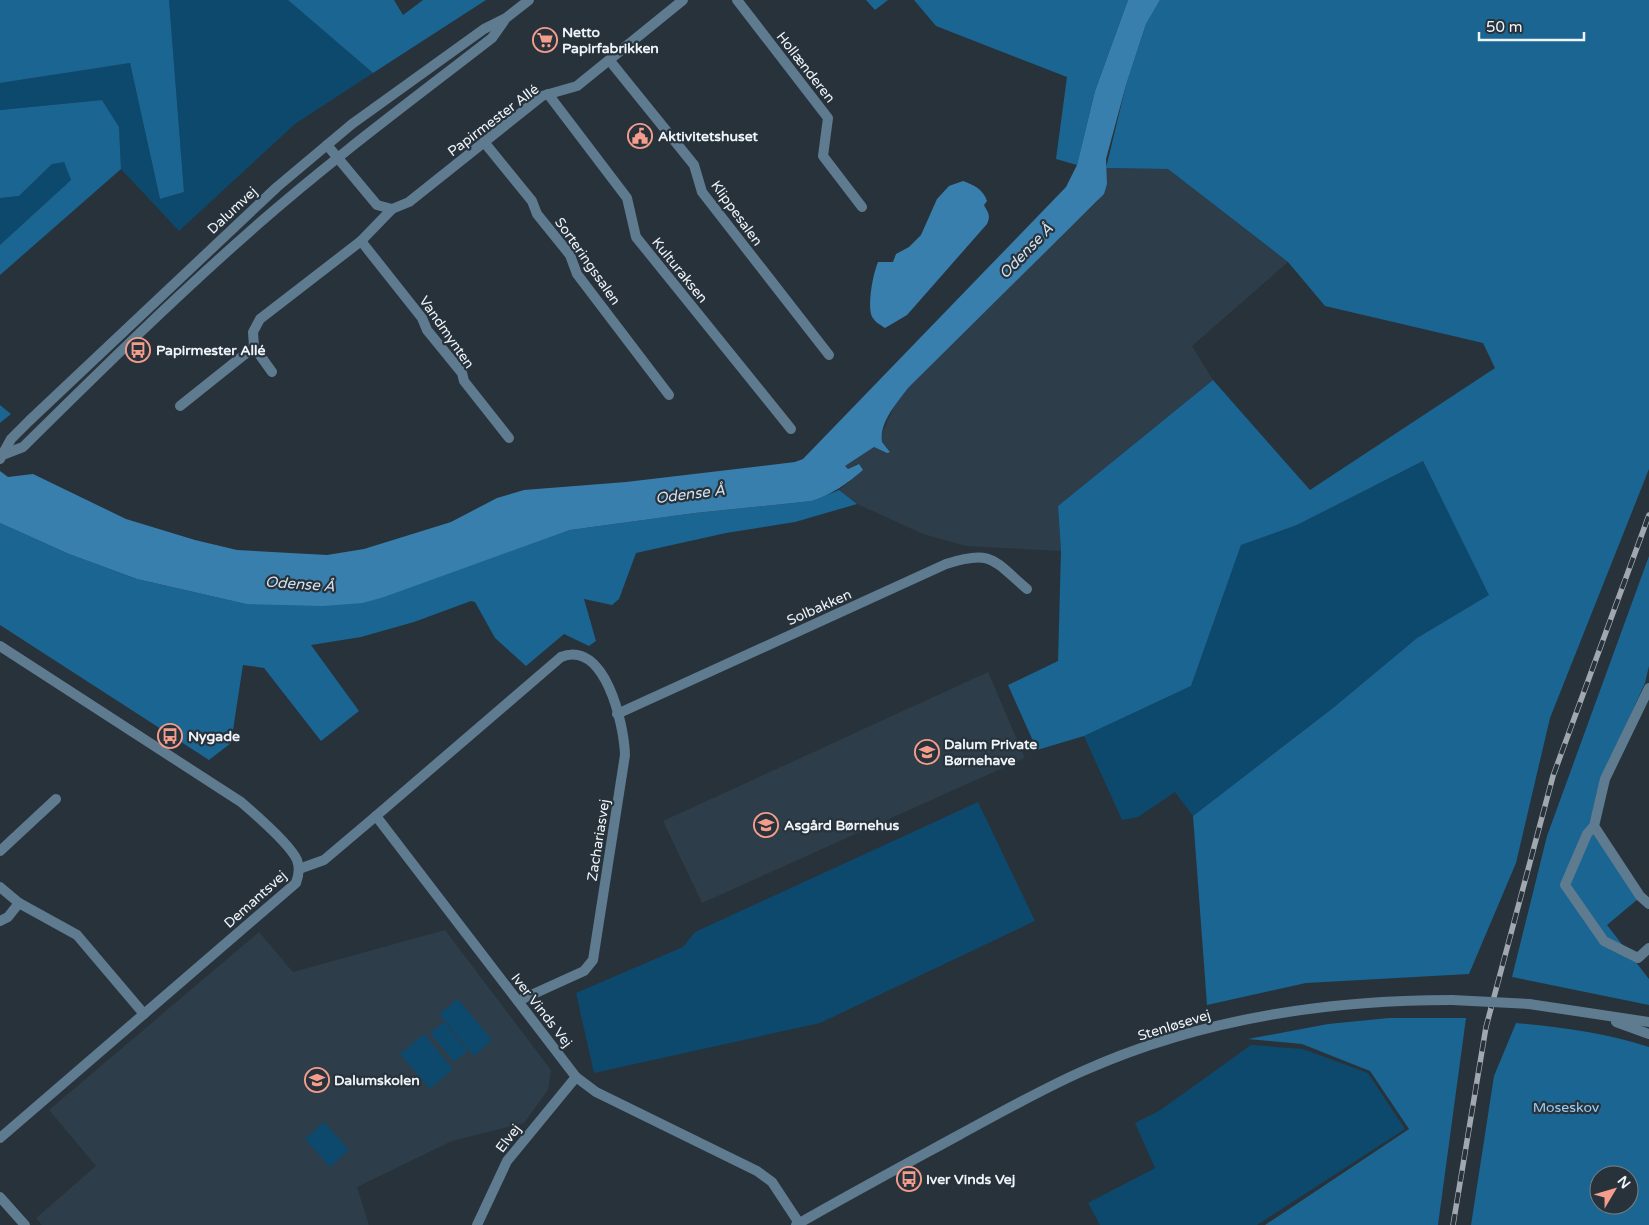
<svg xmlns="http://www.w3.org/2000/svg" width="1649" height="1225" font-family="'Varela Round',sans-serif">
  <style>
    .built { fill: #2d3d49 }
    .green { fill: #0d496d }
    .forest { fill: #1a6592; fill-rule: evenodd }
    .water { fill: #397fae }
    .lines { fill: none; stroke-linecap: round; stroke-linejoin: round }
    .pedestrian { stroke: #5f7b90; stroke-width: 10 }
    .minor { stroke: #5f7b90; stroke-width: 10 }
    .tertiary { stroke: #5f7b90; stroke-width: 10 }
    .rail-casing { stroke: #a0a7ae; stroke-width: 5.5 }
    .rail { stroke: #28323a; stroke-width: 4; stroke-dasharray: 11; stroke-linecap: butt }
    .tertiary-bridge { stroke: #5f7b90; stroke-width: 10 }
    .labels { text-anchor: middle; stroke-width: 4.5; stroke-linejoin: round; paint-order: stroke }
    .poi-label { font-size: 14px; font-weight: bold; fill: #eef4fa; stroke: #28323a; text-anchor: start }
    .street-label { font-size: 14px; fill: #eef4fa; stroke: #28323a }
    .park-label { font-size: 14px; fill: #99cef5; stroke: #28323a }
    .water-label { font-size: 15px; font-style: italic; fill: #d1e2f0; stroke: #28323a }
  </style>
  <rect width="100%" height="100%" fill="#28323a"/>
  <g class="built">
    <polygon points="1106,168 1168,169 1288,262 1192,346 1213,380 1058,506 1061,551 966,546 923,534 857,504 839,490 863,470 857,464 848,469 845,466 874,447 887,453 890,451 882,442 881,436 895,404 908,388 1066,230 1097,202 1107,184"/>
    <polygon points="988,672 1025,758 702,903 663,821"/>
    <polygon points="445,930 551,1070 548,1090 524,1123 452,1141 357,1187 369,1225 42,1225 36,1218 96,1166 49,1110 259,932 293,972"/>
  </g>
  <g class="green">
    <polygon points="169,0 288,0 373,73 295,124 179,231 121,169 119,127 102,100 0,110 0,83 130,63 160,199 184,192"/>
    <polygon points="64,161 71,180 0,245 0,198 19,196 52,164"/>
    <polygon points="1423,461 1490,595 1417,638 1333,708 1193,816 1175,792 1138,817 1122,820 1084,736 1191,686 1241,545 1297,525"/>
    <polygon points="978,802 1035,921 820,1023 594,1073 576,993 683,947 695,932"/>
    <polygon points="458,999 492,1040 474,1056 439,1014"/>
    <polygon points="444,1022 468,1051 454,1062 430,1033"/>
    <polygon points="424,1034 453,1069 430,1089 400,1054"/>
    <polygon points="1251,1045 1303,1049 1368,1073 1405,1129 1257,1225 1100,1225 1088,1203 1155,1168 1135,1123 1159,1111"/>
    <polygon points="324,1122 349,1150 330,1167 305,1139"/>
  </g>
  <g class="forest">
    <polygon points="0,0 169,0 184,192 160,199 130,63 0,83"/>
    <polygon points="288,0 394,0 403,15 423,0 486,0 373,73"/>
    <polygon points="866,0 888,0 875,10"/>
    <polygon points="914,0 1128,0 1095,91 1077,165 1056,159 1067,77 936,26"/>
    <polygon points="1160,0 1649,0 1649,469 1550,718 1516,863 1469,974 1306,983 1207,1005 1193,816 1333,708 1417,638 1489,595 1423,461 1297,525 1241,545 1191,686 1084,736 1037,750 1008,685 1058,661 1061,551 1058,506 1213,380 1310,490 1495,368 1483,343 1325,306 1288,262 1168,169 1106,168 1126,85 1146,24"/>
    <polygon points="102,100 119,127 121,169 0,275 0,245 71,180 64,162 52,164 19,196 0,198 0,110"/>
    <polygon points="0,405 11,414 0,423"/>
    <polygon points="839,490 857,504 795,522 726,533 636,553 619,599 612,605 584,599 596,641 589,646 564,634 526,666 495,638 475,602 471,601 414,622 361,637 311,645 359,711 321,741 264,668 243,665 231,743 209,760 0,625 0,523 69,554 137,579 246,604 363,603 570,530 695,513 812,501"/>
    <polygon points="1649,556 1649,666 1645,683 1602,778 1589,825 1638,899 1607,925 1649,979 1649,1005 1512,977 1547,836"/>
    <polygon points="1389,1018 1466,1018 1438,1225 1265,1225 1409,1129 1370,1071 1302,1044 1248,1039 1328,1024"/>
    <path d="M1516,1023C1560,1027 1608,1033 1649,1047V1225H1471L1494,1076ZM1599,1175H1629V1205H1599Z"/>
  </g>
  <g class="water">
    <path d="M1128,0H1160L1146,24L1126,85L1106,159L1107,184L1104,194L908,388C897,403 879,422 882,442L890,452L887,453L874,447L845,466L848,469L859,464L863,470C847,484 832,494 812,501L695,513L570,530L384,597L363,603L323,606L246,604L137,579L69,554L0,523V471L8,477L33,474L126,519L195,540L237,550L327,555L364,549L451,522L497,498L524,490L626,482L795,462L803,459L1066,187L1077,165L1095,91Z"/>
    <path d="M963,181C974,185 983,189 987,201L984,205C988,213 991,215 987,224L907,315L885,328C879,324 873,321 871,314C868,301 873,274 878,262H893L896,254L909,247L921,235L937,199L949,186Z"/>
  </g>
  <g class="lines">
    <g class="pedestrian">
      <polyline points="1649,688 1605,779 1594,826 1640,896 1649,904"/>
      <polyline points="1594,826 1587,834 1565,885 1604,941 1638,958 1649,948"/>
    </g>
    <g class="minor">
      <polyline points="737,0 828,118 823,156 862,207"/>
      <polyline points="610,61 694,165 702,192 829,355"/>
      <polyline points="548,94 627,198 636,237 791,429"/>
      <polyline points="484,142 532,201 537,214 570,255 577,274 669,395"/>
      <polyline points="327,145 377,205 392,209 409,202 542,96 577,86 683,0"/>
      <polyline points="361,241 422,318 427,330 462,373 464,381 509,438"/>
      <polyline points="254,347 272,372"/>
      <polyline points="180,406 254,347 253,332 260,319 361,241 392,209"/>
      <path d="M617,714L946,564C992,549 993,560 1027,589"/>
      <path d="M376,816L561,657C605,639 624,724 625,755L593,960L584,971L518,1001"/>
      <polyline points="0,851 56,799"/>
      <polyline points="0,887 19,903 77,935 144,1014"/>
      <polyline points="0,921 8,917 19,903"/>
      <polyline points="477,1225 507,1161 576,1077"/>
    </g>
    <g class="tertiary">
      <path d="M5,454L23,447C99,372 175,297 256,226C331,160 412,100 492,38L504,21"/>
      <polyline points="0,459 11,439 29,421 277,187 352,124 484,29 506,18 529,0"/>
      <path d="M0,646L241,802C255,814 290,844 297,860C300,868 299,875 296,883L0,1138"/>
      <polyline points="299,869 324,860 376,816 576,1077 596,1092 757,1171 772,1182 799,1223"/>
      <polyline points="1529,1004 1649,1022"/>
      <polyline points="1616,1022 1649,1034"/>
      <polyline points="0,1197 25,1225"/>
      <path d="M796,1225C850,1194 904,1165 959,1135C1000,1113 1040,1090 1083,1071C1199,1019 1326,1000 1452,1000"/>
    </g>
    <defs>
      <polyline id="rail" points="1453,1225 1486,1027 1553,776 1649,515"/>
    </defs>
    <use href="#rail" class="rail-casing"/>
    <use href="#rail" class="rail"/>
    <polyline class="tertiary-bridge" points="1452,1000 1529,1004"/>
  </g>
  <defs>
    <symbol id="supermarket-ring" viewBox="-11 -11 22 22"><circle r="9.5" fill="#28323a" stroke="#f49d8d" stroke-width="1.5"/><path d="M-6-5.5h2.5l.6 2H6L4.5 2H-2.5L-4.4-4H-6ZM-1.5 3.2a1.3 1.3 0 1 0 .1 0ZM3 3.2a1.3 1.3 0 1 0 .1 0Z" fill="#f49d8d"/></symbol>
    <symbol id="civic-ring" viewBox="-11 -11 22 22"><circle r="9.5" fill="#28323a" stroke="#f49d8d" stroke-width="1.5"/><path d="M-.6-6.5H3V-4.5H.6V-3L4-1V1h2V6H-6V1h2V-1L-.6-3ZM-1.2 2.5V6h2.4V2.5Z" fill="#f49d8d"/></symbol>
    <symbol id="bus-ring" viewBox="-11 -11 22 22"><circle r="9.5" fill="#28323a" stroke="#f49d8d" stroke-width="1.5"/><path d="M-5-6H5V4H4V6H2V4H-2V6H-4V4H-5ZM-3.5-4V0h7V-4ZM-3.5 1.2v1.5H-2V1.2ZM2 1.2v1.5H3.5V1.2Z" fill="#f49d8d"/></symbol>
    <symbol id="school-ring" viewBox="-11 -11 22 22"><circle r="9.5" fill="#28323a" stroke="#f49d8d" stroke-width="1.5"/><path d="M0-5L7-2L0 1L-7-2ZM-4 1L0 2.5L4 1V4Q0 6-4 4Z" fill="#f49d8d"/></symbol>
  </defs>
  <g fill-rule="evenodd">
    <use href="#supermarket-ring" x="531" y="26" width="28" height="28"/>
    <use href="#civic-ring" x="626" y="122" width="28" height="28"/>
    <use href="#bus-ring" x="124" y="336" width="28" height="28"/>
    <use href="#bus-ring" x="156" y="722" width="28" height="28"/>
    <use href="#school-ring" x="913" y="738" width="28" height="28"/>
    <use href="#school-ring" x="752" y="811" width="28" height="28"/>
    <use href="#school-ring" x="303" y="1066" width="28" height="28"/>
    <use href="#bus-ring" x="895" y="1165" width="28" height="28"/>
  </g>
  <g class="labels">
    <g class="poi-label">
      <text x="562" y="37">Netto<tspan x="562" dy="16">Papirfabrikken</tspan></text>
      <text x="658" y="141">Aktivitetshuset</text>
      <text x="156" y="355">Papirmester Allé</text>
      <text x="188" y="741">Nygade</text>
      <text x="944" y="749">Dalum Private<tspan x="944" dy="16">Børnehave</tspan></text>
      <text x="784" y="830">Asgård Børnehus</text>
      <text x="334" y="1085">Dalumskolen</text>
      <text x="926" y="1184">Iver Vinds Vej</text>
    </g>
    <g class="street-label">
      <text transform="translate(806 67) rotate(52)" y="5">Hollænderen</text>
      <text transform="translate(493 120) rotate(-37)" y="5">Papirmester Allé</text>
      <text transform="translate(232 210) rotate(-43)" y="5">Dalumvej</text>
      <text transform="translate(737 213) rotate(54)" y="5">Klippesalen</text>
      <text transform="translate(588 261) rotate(55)" y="5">Sorteringssalen</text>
      <text transform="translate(680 270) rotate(51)" y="5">Kulturaksen</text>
      <text transform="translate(447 332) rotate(55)" y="5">Vandmynten</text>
      <text transform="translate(819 607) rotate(-24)" y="5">Solbakken</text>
      <text transform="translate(598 840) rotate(-81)" y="5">Zachariasvej</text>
      <text transform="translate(255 899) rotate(-42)" y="5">Demantsvej</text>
      <text transform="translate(542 1010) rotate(52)" y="5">Iver Vinds Vej</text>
      <text transform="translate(1174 1025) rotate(-17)" y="5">Stenløsevej</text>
      <text transform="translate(508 1138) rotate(-53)" y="5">Elvej</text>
    </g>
    <g class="park-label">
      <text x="1566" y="1112">Moseskov</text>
    </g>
    <g class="water-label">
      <text transform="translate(1026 251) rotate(-46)" y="5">Odense Å</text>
      <text transform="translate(690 494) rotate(-7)" y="5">Odense Å</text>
      <text transform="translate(300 584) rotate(4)" y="5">Odense Å</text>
    </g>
  </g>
  <g transform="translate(1614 1190) rotate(52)"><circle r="24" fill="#28323a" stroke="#778087"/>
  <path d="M0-4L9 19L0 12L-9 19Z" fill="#f49d8d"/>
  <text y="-8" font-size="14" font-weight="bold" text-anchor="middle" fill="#eef4fa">N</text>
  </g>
  <path d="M1479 32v8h105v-8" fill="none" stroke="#eef4fa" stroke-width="2.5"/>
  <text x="1486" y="32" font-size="15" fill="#eef4fa" stroke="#28323a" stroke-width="4" paint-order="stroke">50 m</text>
</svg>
